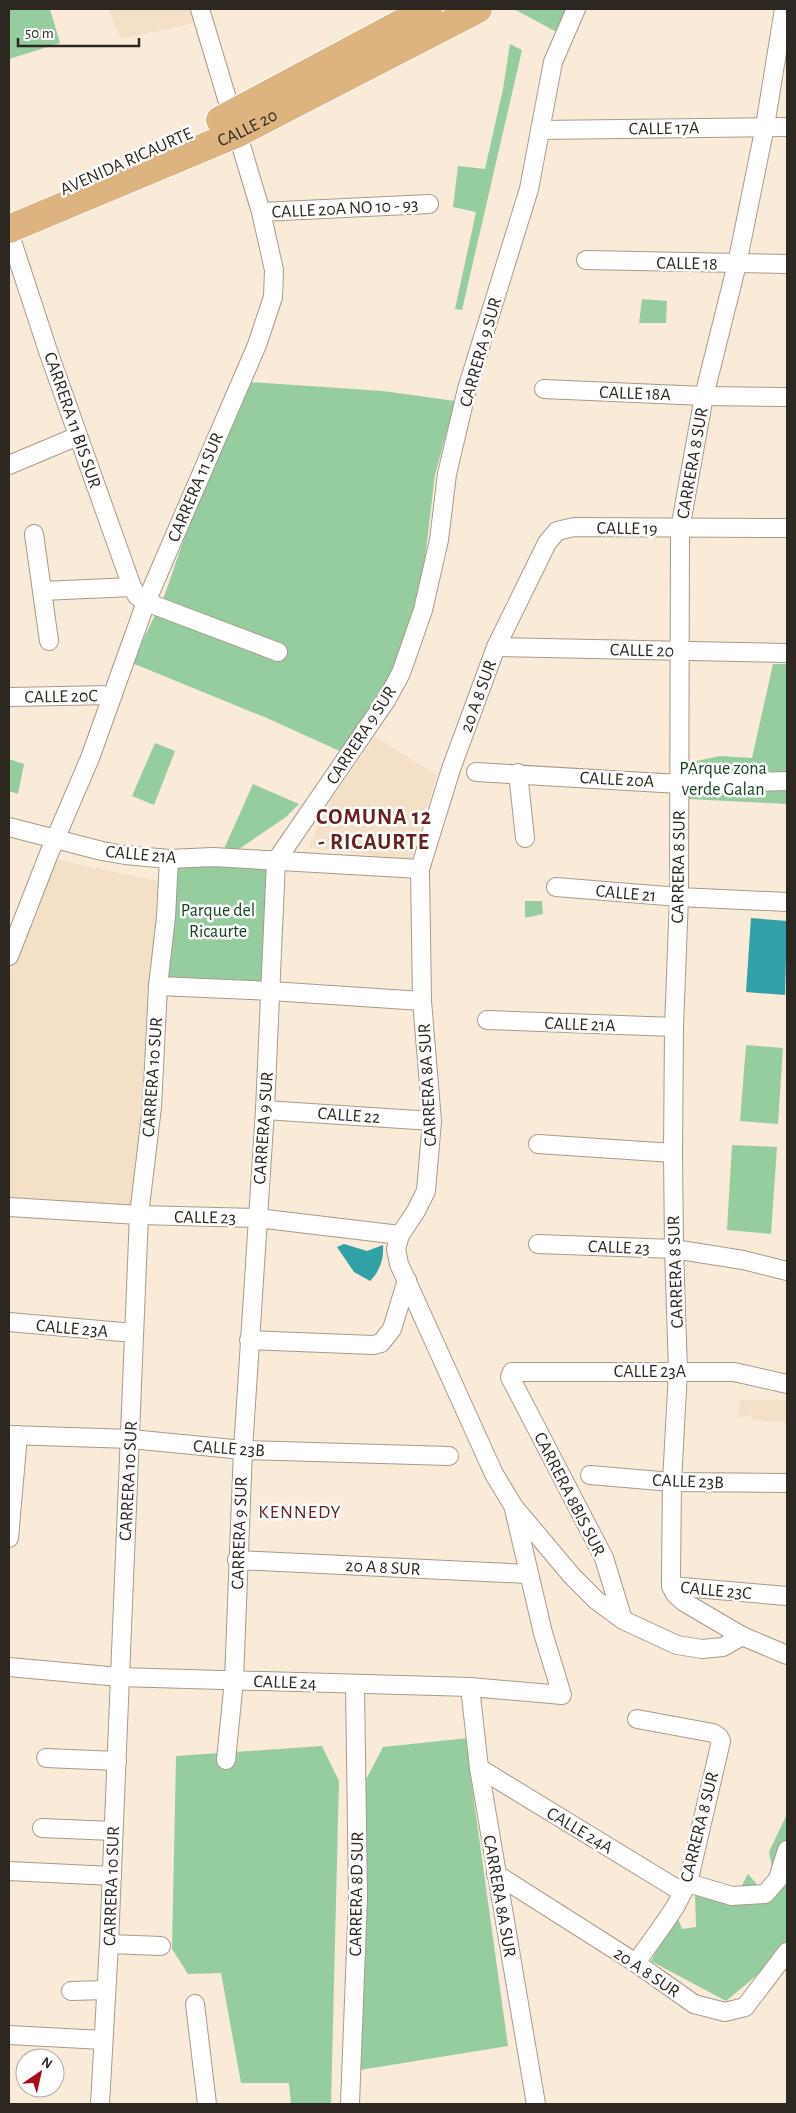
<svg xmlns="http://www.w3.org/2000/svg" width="796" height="2113" font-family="'Alegreya Sans',sans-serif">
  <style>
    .built { fill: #f4dfc7 }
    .green { fill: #96cd9f }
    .water { fill: #31a0a7 }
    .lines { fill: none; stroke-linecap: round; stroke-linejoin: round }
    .street-casing { stroke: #a89a89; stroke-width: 20 }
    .primary-casing { stroke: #fff; stroke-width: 30 }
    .street { stroke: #fff; stroke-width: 18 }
    .primary { stroke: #ddb380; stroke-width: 28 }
    .labels { text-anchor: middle; stroke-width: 5; stroke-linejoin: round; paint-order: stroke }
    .street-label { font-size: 18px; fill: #2c2720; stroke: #fff }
    .park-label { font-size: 18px; fill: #164321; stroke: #fff }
    .neighbourhood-label { font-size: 19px; letter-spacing: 1px; fill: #67221f; stroke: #fff }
    .district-label { font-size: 22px; font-weight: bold; letter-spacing: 1px; fill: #67221f; stroke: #fff }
  </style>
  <rect width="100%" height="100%" fill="#faead8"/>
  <g class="built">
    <polygon points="108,9 194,9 199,22 121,39"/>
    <polygon points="375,737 437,775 411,860 309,848 315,832 335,794"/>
    <polygon points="53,859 167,883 155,1024 133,1208 9,1200 9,974"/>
    <polygon points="740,1400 787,1400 787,1423 752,1419 752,1415 738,1418"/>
  </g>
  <g class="green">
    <polygon points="9,9 50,9 60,43 9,59"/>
    <polygon points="514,9 580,9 564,36"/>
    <polygon points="510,44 522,50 462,310 455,309 476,212 453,207 458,166 485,169 503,89"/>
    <polygon points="642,299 667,301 666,323 639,323"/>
    <polygon points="250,382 383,391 455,401 435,475 419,608 395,671 344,753 269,719 132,663 165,594 198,498"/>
    <polygon points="773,664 787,664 787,804 687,799 687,763 720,756 752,758"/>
    <polygon points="155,743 175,751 154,805 132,796"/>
    <polygon points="9,759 24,764 18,794 9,791"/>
    <polygon points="253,784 299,804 286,817 239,849 224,849"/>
    <polygon points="173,862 271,866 267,986 166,978"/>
    <polygon points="525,901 542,901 543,914 525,918"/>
    <polygon points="746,1045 783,1048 778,1124 740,1121"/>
    <polygon points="732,1145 777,1147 771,1234 727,1230"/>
    <polygon points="468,1738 468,1758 508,2046 360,2070 359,1793 383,1747"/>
    <polygon points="322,1746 339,1781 331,2104 291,2104 289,2083 241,2083 221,1973 188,1974 172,1949 176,1756"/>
    <polygon points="787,1814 787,1950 726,2001 651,1961 676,1913 682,1929 696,1927 695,1892 740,1889 748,1874 761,1889 774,1877 769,1852"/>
  </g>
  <g class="water">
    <polygon points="751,918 787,921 785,995 746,992"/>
    <path d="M344,1244L367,1251L383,1245C384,1259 380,1271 370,1281L354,1272L337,1247Z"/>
  </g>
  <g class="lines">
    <defs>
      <g id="street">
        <polyline points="784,9 765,126 737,264 704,396 680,529 679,897 674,1027 673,1153 674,1249 678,1371 672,1482 671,1576 671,1586 675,1594 684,1602 742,1636 787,1655"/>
        <polyline points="540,130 787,127"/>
        <polyline points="261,212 429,204"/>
        <polyline points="9,232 48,351 132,587 137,596 146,602 278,652"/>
        <polyline points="586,260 787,264"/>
        <polyline points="544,389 704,396 787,397"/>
        <polyline points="9,465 78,436"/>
        <polyline points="34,534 49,641"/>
        <polyline points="42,591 132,587"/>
        <path id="s1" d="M496,647L787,653"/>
        <polyline points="9,697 113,695"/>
        <polyline points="476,772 679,784 787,781"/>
        <polyline points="518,773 525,838"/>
        <polyline points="9,827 102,851 125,855 169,859 213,857 420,869"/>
        <polyline points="556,887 679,897 787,902"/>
        <polyline points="9,956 48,856 90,758 146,602 257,345 273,297 274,270 261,212 200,9"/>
        <polyline points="158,986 271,991 422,1001"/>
        <polyline points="487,1020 674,1027"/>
        <polyline points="265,1110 432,1121"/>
        <polyline points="538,1144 673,1153"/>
        <polyline points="9,1207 139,1215 257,1218 400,1235"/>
        <polyline points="538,1244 674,1249 743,1260 787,1271"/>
        <polyline points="9,1322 134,1333"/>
        <polyline points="249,1340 373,1345 381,1343 392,1329 407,1280"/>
        <polyline points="9,1435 131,1439 243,1450 449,1456"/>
        <polyline points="590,1475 672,1482 787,1483"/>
        <polyline points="9,1538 18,1435"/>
        <polyline points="237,1560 528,1574"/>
        <polyline points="671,1586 787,1596"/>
        <polyline points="623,1620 604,1558 510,1377 512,1372 734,1372 787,1384"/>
        <polyline points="742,1636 723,1647 702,1649 677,1645 623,1620 596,1600 572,1576 514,1507 494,1474 399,1264 396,1249 400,1235 416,1211 426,1191 432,1121 422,1001 420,869 451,769 496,647 547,543 557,531 574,527 787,528"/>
        <polyline points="9,1667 119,1677 470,1687 562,1695 543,1633 514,1509"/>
        <polyline points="470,1687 479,1768 536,2104"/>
        <polyline points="46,1758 117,1761"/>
        <polyline points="226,1760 234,1680 243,1450 265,1110 276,861 387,699 401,673 423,610 439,540 447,474 467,389 529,189 553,62 576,9"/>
        <polyline points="479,1768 682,1892"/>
        <polyline points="42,1828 113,1831"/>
        <polyline points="9,1871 112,1876"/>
        <polyline points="496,1874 636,1963 694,2004 725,2012 745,2007 787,1952"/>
        <polyline points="688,1883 732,1896 765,1894 778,1879 787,1850"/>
        <polyline points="109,1944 161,1946"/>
        <path d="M636,1963C649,1944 663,1926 675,1907C680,1899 682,1891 688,1883L721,1741L719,1737L713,1733L637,1719"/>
        <polyline points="71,1991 106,1990"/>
        <polyline points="195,2004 207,2104"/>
        <polyline points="9,2035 103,2040"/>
        <polyline points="100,2104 109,1944 139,1215 152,1107 158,986 166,917 169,859"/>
        <polyline points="350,2104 358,1897 355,1685"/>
      </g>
      <g id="primary">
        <polyline points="220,120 428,9"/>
        <path id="s2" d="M9,229L238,133L478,9"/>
      </g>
    </defs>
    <use href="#street" class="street-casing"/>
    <use href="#primary" class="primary-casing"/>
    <use href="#street" class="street"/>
    <use href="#primary" class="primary"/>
  </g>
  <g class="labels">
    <g class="street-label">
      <text dy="6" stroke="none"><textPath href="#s2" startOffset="259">CALLE 20</textPath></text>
      <text transform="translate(664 128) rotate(-1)" y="6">CALLE 17A</text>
      <text transform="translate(126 161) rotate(-24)" y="6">AVENIDA RICAURTE</text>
      <text transform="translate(345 208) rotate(-3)" y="6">CALLE 20A NO 10 - 93</text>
      <text transform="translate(687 263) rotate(1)" y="6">CALLE 18</text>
      <text transform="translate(480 352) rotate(-74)" y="6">CARRERA 9 SUR</text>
      <text transform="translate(635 393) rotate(2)" y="6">CALLE 18A</text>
      <text transform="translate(73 420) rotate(71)" y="6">CARRERA 11 BIS SUR</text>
      <text transform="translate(692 463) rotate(-80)" y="6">CARRERA 8 SUR</text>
      <text transform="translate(195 487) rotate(-67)" y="6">CARRERA 11 SUR</text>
      <text transform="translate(627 528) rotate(1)" y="6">CALLE 19</text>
      <text dy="6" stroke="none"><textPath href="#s1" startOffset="146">CALLE 20</textPath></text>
      <text transform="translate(61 696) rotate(-1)" y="6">CALLE 20C</text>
      <text transform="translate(478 696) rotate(-70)" y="6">20 A 8 SUR</text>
      <text transform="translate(361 735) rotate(-57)" y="6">CARRERA 9 SUR</text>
      <text transform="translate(617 779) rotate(3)" y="6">CALLE 20A</text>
      <text transform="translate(141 854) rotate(5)" y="6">CALLE 21A</text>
      <text transform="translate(678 867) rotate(-89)" y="6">CARRERA 8 SUR</text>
      <text transform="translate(626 893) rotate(5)" y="6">CALLE 21</text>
      <text transform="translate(580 1024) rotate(2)" y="6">CALLE 21A</text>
      <text transform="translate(152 1077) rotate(-86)" y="6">CARRERA 10 SUR</text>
      <text transform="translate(427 1085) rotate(-93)" y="6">CARRERA 8A SUR</text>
      <text transform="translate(349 1115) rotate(4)" y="6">CALLE 22</text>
      <text transform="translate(263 1128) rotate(-86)" y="6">CARRERA 9 SUR</text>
      <text transform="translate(205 1217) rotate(1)" y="6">CALLE 23</text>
      <text transform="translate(619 1247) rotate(2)" y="6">CALLE 23</text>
      <text transform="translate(675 1272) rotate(-92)" y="6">CARRERA 8 SUR</text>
      <text transform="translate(72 1328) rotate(5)" y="6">CALLE 23A</text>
      <text x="650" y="1377">CALLE 23A</text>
      <text transform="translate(229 1448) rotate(4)" y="6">CALLE 23B</text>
      <text transform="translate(128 1481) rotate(-87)" y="6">CARRERA 10 SUR</text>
      <text transform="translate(688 1481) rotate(2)" y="6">CALLE 23B</text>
      <text transform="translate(570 1494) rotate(63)" y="6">CARRERA 8BIS SUR</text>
      <text transform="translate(239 1533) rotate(-88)" y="6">CARRERA 9 SUR</text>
      <text transform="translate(383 1567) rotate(3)" y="6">20 A 8 SUR</text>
      <text transform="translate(716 1590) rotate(5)" y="6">CALLE 23C</text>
      <text transform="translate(285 1682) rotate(2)" y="6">CALLE 24</text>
      <text transform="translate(699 1827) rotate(-76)" y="6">CARRERA 8 SUR</text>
      <text transform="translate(580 1830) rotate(31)" y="6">CALLE 24A</text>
      <text transform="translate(111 1886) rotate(-88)" y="6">CARRERA 10 SUR</text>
      <text transform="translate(356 1894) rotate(-89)" y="6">CARRERA 8D SUR</text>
      <text transform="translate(500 1896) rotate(80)" y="6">CARRERA 8A SUR</text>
      <text transform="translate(647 1972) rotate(34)" y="6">20 A 8 SUR</text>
    </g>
    <g class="park-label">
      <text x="723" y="774">PArque zona<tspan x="723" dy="21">verde Galan</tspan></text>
      <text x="218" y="916">Parque del<tspan x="218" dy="21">Ricaurte</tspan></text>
    </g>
    <g class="neighbourhood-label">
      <text x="300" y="1518">KENNEDY</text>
    </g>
    <g class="district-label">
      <text x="374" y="824">COMUNA 12<tspan x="374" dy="25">- RICAURTE</tspan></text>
    </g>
  </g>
  <rect width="796" height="2113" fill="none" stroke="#2c2720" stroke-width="20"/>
  <g transform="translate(40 2073) rotate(34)"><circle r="24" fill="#ffffff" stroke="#aba9a6"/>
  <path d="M0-4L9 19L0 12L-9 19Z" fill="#a50d19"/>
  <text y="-8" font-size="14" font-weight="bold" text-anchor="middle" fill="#2c2720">N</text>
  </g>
  <path d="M18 38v8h121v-8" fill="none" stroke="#2c2720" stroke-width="2.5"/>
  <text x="25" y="38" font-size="15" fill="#2c2720" stroke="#ffffff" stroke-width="4" paint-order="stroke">50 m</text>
</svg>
